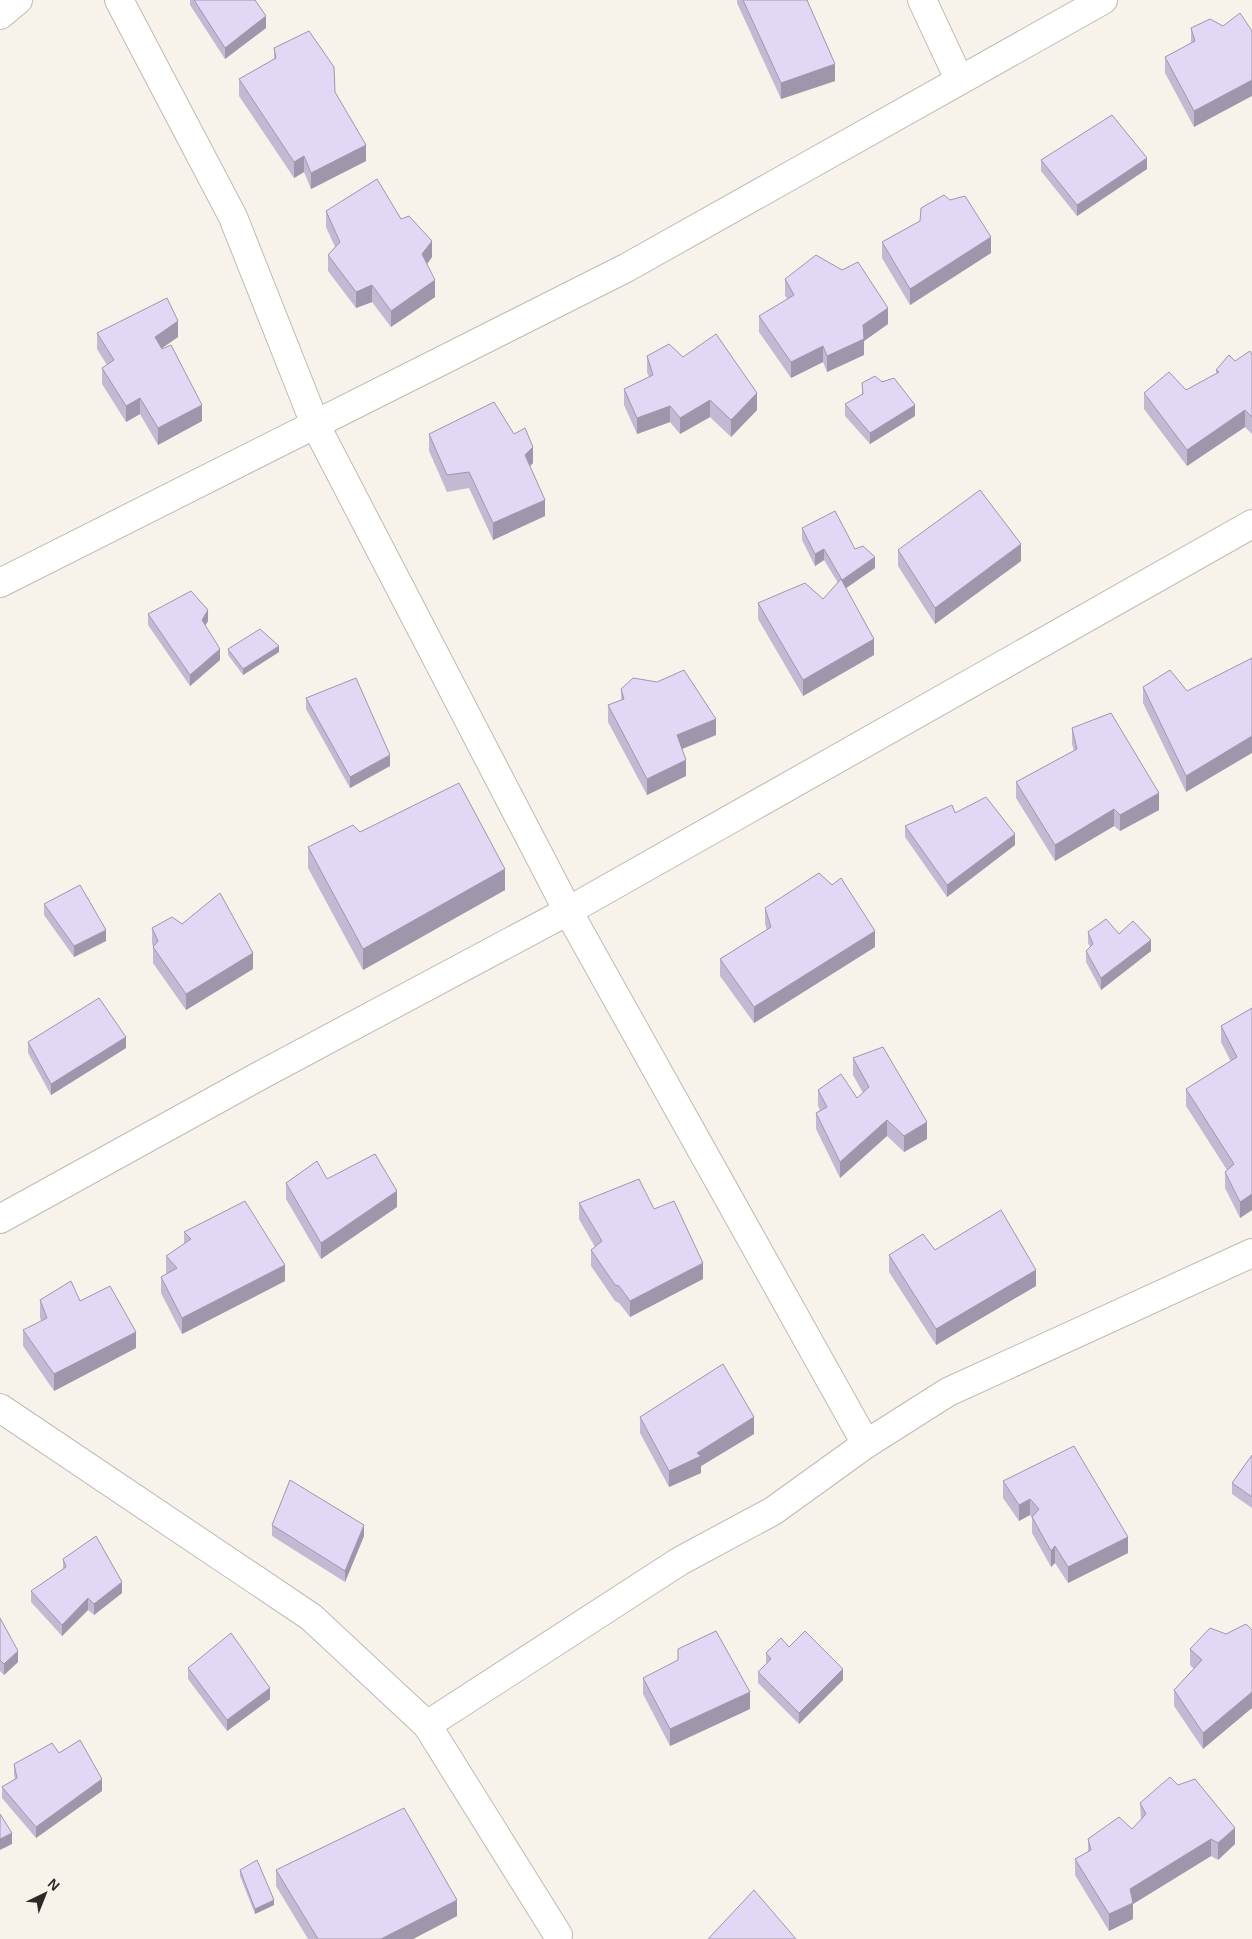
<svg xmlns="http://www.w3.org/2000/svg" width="1252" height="1939" font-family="Helvetica,sans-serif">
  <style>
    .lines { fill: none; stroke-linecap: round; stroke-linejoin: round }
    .minor-casing { stroke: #bfbab2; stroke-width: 30 }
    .minor { stroke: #fff; stroke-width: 28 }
    .wall { fill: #c2bad3 }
    .shaded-wall { fill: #9e97ac }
    .building { fill: #e2d8f5; stroke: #9e97ac }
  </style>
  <rect width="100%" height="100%" fill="#f8f3ea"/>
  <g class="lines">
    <defs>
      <g id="minor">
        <polyline points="119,0 233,217 315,424 568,911 866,1444"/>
        <polyline points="922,0 959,79"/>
        <polyline points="0,15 18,0"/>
        <polyline points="0,583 626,268 1103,0"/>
        <polyline points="0,1219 261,1075 568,911 1252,524"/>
        <polyline points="0,1408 311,1617 427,1725 680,1561 773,1511 866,1444 948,1392 1252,1253"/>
        <polyline points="427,1725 558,1935"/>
      </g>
    </defs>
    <use href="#minor" class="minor-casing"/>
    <use href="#minor" class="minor"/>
  </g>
  <g class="wall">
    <polygon points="190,0 255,0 266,28 225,59 190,5"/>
    <polygon points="737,0 807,0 835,81 781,99 737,3"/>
    <polygon points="1223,26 1194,127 1165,73 1165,57 1191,43 1191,28"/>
    <polygon points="274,48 366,161 311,189 304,172 294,178 239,96 239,79 274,59"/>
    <polygon points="1041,160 1147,169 1077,216 1041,171"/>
    <polygon points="326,211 401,219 432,257 427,264 435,297 391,327 372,302 356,308 328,271 328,255 335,247 326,227"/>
    <polygon points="920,221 991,253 910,305 882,258 882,242"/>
    <polygon points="785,279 888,324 864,341 864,355 827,372 823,362 791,378 759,332 759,316 788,299 785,296"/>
    <polygon points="97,333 178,337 162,348 202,421 158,445 140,414 126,422 102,384 102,368 107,365 97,349"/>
    <polygon points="1252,355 1252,434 1245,427 1187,466 1144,409 1144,393 1186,390 1216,374 1216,370"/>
    <polygon points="647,356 683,357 757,410 731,437 710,417 680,434 670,422 637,434 624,405 624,389 649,377 647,372"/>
    <polygon points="882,382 915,416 870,444 845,416 845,404 862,395 862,383"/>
    <polygon points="429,434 514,434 533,463 530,466 545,516 493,540 469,488 447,492 429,451"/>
    <polygon points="802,528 855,549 875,568 846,588 874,655 803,696 758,619 758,603 823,599 838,583 824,560 815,566 802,540"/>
    <polygon points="898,550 1021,561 935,624 898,566"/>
    <polygon points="148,614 208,621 205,626 220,660 190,686 148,625"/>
    <polygon points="228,649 279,652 243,675 228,655"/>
    <polygon points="1143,687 1187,691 1186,792 1143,703"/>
    <polygon points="621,689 716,735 682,749 686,776 647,795 608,722 608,705 621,700"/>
    <polygon points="306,698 390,766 350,788 306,709"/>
    <polygon points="1072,728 1159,810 1120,831 1114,826 1055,861 1016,798 1016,782 1074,751 1072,744"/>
    <polygon points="955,813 1015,845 947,897 905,837 905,826"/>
    <polygon points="360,832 505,890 363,970 308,868 308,847"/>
    <polygon points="44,904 106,941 74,957 44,915"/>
    <polygon points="765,908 875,947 754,1023 720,976 720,959 767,930 765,924"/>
    <polygon points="182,924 253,969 186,1010 153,963 153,946 152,944 152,928"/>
    <polygon points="1088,932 1119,934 1151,951 1101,990 1086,962 1086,951 1090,947 1088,943"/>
    <polygon points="1252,1008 1252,1210 1240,1218 1225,1188 1225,1172 1227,1170 1186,1106 1186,1089 1231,1062 1221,1042 1221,1026"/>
    <polygon points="28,1042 126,1048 51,1095 28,1053"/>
    <polygon points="853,1058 927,1139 904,1152 887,1136 840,1178 816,1129 816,1113 820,1110 818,1106 818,1090 857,1098 863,1093 853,1075"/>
    <polygon points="286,1183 397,1207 321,1259 286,1199"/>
    <polygon points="579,1203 654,1209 703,1279 630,1317 619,1303 615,1301 591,1266 591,1250 595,1247 579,1219"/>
    <polygon points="184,1232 285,1281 182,1334 161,1293 161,1277 167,1273 166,1273 166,1256 184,1244"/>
    <polygon points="935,1250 1036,1286 936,1345 889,1272 889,1255"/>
    <polygon points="40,1300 80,1301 136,1348 54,1391 23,1346 23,1330 41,1321 40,1317"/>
    <polygon points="640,1417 754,1434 701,1466 701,1473 669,1487 640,1433"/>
    <polygon points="1252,1455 1252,1508 1232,1494 1232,1483"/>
    <polygon points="1003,1481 1128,1553 1068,1583 1055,1563 1051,1567 1032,1533 1032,1518 1030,1515 1019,1521 1003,1498"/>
    <polygon points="272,1525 364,1536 345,1582 272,1536"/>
    <polygon points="63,1559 122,1593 94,1615 88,1610 62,1636 31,1602 31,1591 63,1569"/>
    <polygon points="0,1618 18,1662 4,1675 0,1671"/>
    <polygon points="1226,1634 1203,1749 1174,1706 1174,1690 1194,1669 1190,1665 1190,1649"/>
    <polygon points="789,1647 843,1680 799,1724 758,1683 758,1672 766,1664 766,1653"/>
    <polygon points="188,1668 270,1699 227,1731 188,1679"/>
    <polygon points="643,1678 750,1709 670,1746 643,1694"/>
    <polygon points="59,1753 102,1791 36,1838 2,1798 2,1787 15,1779 14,1775 14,1764"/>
    <polygon points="1140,1803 1235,1844 1218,1860 1211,1856 1133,1904 1133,1919 1109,1931 1075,1875 1075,1859 1088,1852 1088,1839 1132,1829 1141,1820"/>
    <polygon points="240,1870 274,1905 255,1914 240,1876"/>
    <polygon points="276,1870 457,1916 413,1939 308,1939 276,1886"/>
  </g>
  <g class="shaded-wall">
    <polygon points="266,16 266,28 225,59 225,48"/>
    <polygon points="835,64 835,81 781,99 781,83"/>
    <polygon points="1252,80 1252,96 1194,127 1194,111"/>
    <polygon points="366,145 366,161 311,189 311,173"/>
    <polygon points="304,156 304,172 294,178 294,162"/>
    <polygon points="1147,158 1147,169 1077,216 1077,205"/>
    <polygon points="991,237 991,253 910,305 910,289"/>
    <polygon points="432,241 432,257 422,271 422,254"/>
    <polygon points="435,280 435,297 391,327 391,311"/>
    <polygon points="372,285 372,302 356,308 356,292"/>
    <polygon points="888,308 888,324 864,341 864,355 827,372 827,356 863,325"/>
    <polygon points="178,321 178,337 155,353 155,337"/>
    <polygon points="823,346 823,362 791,378 791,362"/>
    <polygon points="757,393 757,410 731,437 731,420"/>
    <polygon points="140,398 140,414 126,422 126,406"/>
    <polygon points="710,400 710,417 680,434 680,418"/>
    <polygon points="202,405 202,421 158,445 158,428"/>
    <polygon points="915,405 915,416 870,444 870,433"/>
    <polygon points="670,406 670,422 637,434 637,418"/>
    <polygon points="1245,410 1245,427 1187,466 1187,450"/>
    <polygon points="533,447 533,463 525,471 525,455"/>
    <polygon points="545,500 545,516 493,540 493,523"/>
    <polygon points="1021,544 1021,561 935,624 935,608"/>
    <polygon points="824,549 824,560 815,566 815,554"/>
    <polygon points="875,557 875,568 842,591 842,580"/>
    <polygon points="208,610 208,621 202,631 202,620"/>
    <polygon points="874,639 874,655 803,696 803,680"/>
    <polygon points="279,646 279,652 243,675 243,669"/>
    <polygon points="220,649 220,660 190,686 190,675"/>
    <polygon points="716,719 716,735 677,751 677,735"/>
    <polygon points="1252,736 1252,753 1186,792 1186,776"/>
    <polygon points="390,755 390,766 350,788 350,777"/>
    <polygon points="686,760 686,776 647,795 647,779"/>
    <polygon points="1159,793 1159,810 1120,831 1120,815"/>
    <polygon points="1114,809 1114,826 1055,861 1055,845"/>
    <polygon points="1015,834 1015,845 947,897 947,885"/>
    <polygon points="505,869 505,890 363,970 363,949"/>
    <polygon points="106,930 106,941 74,957 74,946"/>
    <polygon points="875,931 875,947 754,1023 754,1007"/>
    <polygon points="1151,940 1151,951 1101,990 1101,978"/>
    <polygon points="253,953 253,969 186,1010 186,994"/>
    <polygon points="126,1037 126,1048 51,1095 51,1084"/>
    <polygon points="887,1120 887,1136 840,1178 840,1162"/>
    <polygon points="927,1122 927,1139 904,1152 904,1136"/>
    <polygon points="397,1191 397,1207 321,1259 321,1243"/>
    <polygon points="1252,1194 1252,1210 1240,1218 1240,1202"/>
    <polygon points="703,1263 703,1279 630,1317 630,1301"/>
    <polygon points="285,1265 285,1281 182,1334 182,1318"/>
    <polygon points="1036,1270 1036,1286 936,1345 936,1329"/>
    <polygon points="136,1332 136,1348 54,1391 54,1374"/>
    <polygon points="754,1417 754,1434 701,1466 701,1473 669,1487 669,1471"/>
    <polygon points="1030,1499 1030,1515 1019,1521 1019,1505"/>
    <polygon points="364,1525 364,1536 345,1582 345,1571"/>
    <polygon points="1128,1537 1128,1553 1068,1583 1068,1567"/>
    <polygon points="1055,1546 1055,1563 1051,1567 1051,1551"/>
    <polygon points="122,1582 122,1593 94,1615 94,1604"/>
    <polygon points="88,1598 88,1610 62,1636 62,1625"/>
    <polygon points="18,1651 18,1662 4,1675 4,1664"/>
    <polygon points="843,1669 843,1680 799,1724 799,1713"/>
    <polygon points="270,1688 270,1699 227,1731 227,1720"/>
    <polygon points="750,1692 750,1709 670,1746 670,1729"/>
    <polygon points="1252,1692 1252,1708 1203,1749 1203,1733"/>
    <polygon points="102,1779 102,1791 36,1838 36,1827"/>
    <polygon points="1235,1828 1235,1844 1218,1860 1218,1843"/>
    <polygon points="12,1833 12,1844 0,1850 0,1839"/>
    <polygon points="1211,1839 1211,1856 1133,1904 1133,1919 1109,1931 1109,1914 1130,1889"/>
    <polygon points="274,1900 274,1905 255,1914 255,1909"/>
    <polygon points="457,1900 457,1916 413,1939 381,1939"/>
  </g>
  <g class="building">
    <polygon points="194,0 255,0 266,16 225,48"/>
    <polygon points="743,0 807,0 835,64 781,83"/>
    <polygon points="1240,13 1252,31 1252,80 1194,111 1165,57 1195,41 1191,28 1210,19 1223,26"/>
    <polygon points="309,31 334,67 335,92 366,145 311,173 304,156 294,162 239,79 276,58 274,48"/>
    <polygon points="1112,115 1147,158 1077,205 1041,160"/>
    <polygon points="377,179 401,219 409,216 432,241 422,254 435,280 391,311 372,285 356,292 328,255 340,242 326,211"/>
    <polygon points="944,195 950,200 965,196 991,237 910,289 882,242 920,221 921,208"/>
    <polygon points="816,255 842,270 858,262 888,308 863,325 864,339 827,356 823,346 791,362 759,316 794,295 785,279"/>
    <polygon points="167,298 178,321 155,337 162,349 171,345 202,405 158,428 140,398 126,406 102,368 114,360 97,333"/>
    <polygon points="716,334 757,393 731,420 710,400 680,418 670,406 637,418 624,389 653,375 647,356 669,344 683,357"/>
    <polygon points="1250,351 1252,355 1252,417 1245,410 1187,450 1144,393 1169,372 1186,390 1219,372 1216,370 1229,355 1235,361"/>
    <polygon points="875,376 882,382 894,378 915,405 870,433 845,404 863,394 862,383"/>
    <polygon points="494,402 514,434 525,428 533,447 525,455 545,500 493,523 469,472 447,475 429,434"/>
    <polygon points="980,490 1021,544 935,608 898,550"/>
    <polygon points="835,511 855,549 863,546 875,557 842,580 824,549 815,554 802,528"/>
    <polygon points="841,579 874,639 803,680 758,603 805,583 823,599"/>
    <polygon points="191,591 208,610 202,620 220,649 190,675 148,614"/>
    <polygon points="260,629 279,646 243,669 228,649"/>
    <polygon points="1252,658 1252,736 1186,776 1143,687 1170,670 1187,691"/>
    <polygon points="684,670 716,719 677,735 686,760 647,779 608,705 624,699 621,689 633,678 657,682"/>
    <polygon points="356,678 390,755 350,777 306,698"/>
    <polygon points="1111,713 1159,793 1120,815 1114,809 1055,845 1016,782 1077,749 1072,728"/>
    <polygon points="459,783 505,869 363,949 308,847 353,825 360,832"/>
    <polygon points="986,797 1015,834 947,885 905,826 952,805 955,813"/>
    <polygon points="819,873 832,885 841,878 875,931 754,1007 720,959 771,927 765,908"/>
    <polygon points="80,885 106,930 74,946 44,904"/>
    <polygon points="220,893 253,953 186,994 153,947 158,941 152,928 172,917 182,924"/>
    <polygon points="1106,919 1119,934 1133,921 1151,940 1101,978 1086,951 1093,944 1088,932"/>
    <polygon points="99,998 126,1037 51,1084 28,1042"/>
    <polygon points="1252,1008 1252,1194 1240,1202 1225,1172 1234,1164 1186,1089 1237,1057 1221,1026"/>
    <polygon points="883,1047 927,1122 904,1136 887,1120 840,1162 816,1113 827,1107 818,1090 841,1074 857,1098 869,1087 853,1058"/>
    <polygon points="375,1154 397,1191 321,1243 286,1183 317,1161 327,1179"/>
    <polygon points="639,1179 654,1209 674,1201 703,1263 630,1301 619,1286 615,1285 591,1250 602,1241 579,1203"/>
    <polygon points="245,1201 285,1265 182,1318 161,1277 177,1268 166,1256 191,1239 184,1232"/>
    <polygon points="1001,1210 1036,1270 936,1329 889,1255 923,1234 935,1250"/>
    <polygon points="71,1281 80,1301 110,1286 136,1332 54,1374 23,1330 47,1318 40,1300"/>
    <polygon points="723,1364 754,1417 697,1453 701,1456 669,1471 640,1417"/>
    <polygon points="1074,1446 1128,1537 1068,1567 1055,1546 1051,1551 1032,1517 1039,1509 1030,1499 1019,1505 1003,1481"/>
    <polygon points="1252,1455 1252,1497 1232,1483"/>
    <polygon points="290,1480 364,1525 345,1571 272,1525"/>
    <polygon points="96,1536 122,1582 94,1604 88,1598 62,1625 31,1591 66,1567 63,1559"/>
    <polygon points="0,1618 18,1651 4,1664 0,1660"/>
    <polygon points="1246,1624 1252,1630 1252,1692 1203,1733 1174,1690 1202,1660 1190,1649 1210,1628 1226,1634"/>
    <polygon points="716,1631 750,1692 670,1729 643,1678 678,1660 678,1649"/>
    <polygon points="805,1631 843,1669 799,1713 758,1672 771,1659 766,1653 781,1638 789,1647"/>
    <polygon points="231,1633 270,1688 227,1720 188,1668"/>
    <polygon points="80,1740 102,1779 36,1827 2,1787 17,1778 14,1764 52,1743 59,1753"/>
    <polygon points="1170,1777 1178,1785 1195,1779 1235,1828 1218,1843 1211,1839 1130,1889 1133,1903 1109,1914 1075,1859 1091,1850 1088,1839 1119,1817 1132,1829 1146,1814 1140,1803"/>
    <polygon points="404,1808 457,1900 381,1939 318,1939 276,1870"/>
    <polygon points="0,1814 12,1833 0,1839"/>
    <polygon points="257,1860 274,1900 255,1909 240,1870"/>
    <polygon points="754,1890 796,1939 708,1939"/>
  </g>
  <g transform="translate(45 1894) rotate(43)" stroke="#f8f3ea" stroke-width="4" paint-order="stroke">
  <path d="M0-4L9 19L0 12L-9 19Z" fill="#2c2a27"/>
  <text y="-8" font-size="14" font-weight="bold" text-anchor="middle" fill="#2c2a27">N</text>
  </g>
</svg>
